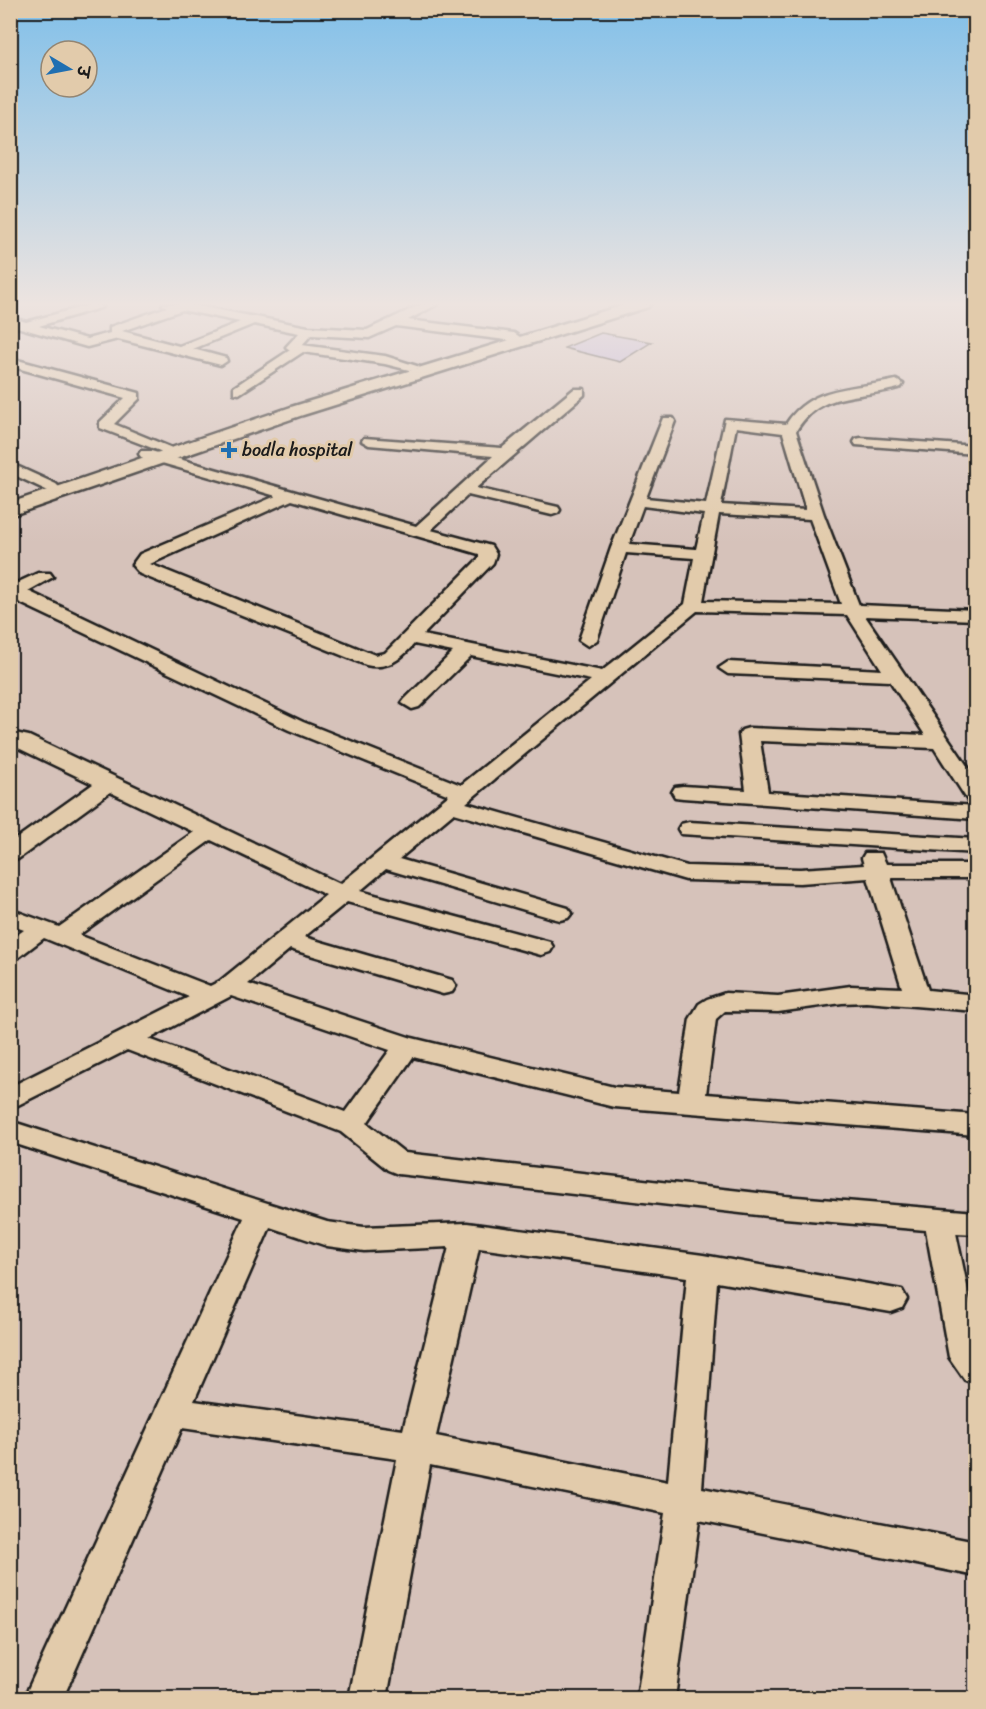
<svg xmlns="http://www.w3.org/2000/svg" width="986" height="1709" font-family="Sriracha,'Playpen Sans Deva',sans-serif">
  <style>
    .built { fill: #cdbbc4 }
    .building { fill: #b9acdc; stroke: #1c1c1c; stroke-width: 1.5 }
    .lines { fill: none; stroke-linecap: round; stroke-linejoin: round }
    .minor-casing { stroke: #1c1c1c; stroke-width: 5 }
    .major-casing { stroke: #1c1c1c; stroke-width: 5 }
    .minor { fill: #e2cbab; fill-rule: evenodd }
    .major { fill: #e2cbab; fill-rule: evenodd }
    .poi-dot { fill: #1f6fb2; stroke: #e2cbab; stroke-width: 2 }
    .labels { text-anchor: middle; stroke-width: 6; stroke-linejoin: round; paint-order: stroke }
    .far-poi-label { font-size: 18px; fill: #1c1c1c; stroke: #e2cbab; text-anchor: start }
  </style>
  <rect width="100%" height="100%" fill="#d6c2ba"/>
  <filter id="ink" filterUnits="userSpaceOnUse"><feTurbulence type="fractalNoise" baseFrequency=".0167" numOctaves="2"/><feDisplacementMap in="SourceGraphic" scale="12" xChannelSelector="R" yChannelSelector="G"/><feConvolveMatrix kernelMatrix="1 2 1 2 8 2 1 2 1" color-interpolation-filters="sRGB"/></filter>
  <g filter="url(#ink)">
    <polygon class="built" points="731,304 773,304 790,313 749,316"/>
    <polygon class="building" points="601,333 652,342 620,362 564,348"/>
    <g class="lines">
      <defs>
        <g id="minor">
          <polygon points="10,304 18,304 10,308"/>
          <path d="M93,304L103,307L39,326L87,339L110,333V327L167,307L162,304H188L308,327L367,330L422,304H438L408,320L514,333L520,337L514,341L396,326L369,338L311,335L302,345L385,356L420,367L413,371L385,364L303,352L239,394L234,393V387L290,350L286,347L299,333L254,324L193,349L226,358L227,361L221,365L118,339L87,347L10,325V317L26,322ZM182,310L240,322L179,346L122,331Z"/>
          <polygon points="10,358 139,393 139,399 114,424 177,450 170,454 165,453 100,428 100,422 125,398 10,366"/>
          <path d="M896,380L903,384L901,387C859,400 822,389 796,431L824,515L859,605L976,610V620L865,616L976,779V802L968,801L934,748L760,741L768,792L976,806V819L683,798L675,797L672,792L675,787L683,786L746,790L739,734L742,730L749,728L925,735L890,681L728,674L719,668L728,662L882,670L847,615L697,611L466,803L687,866L800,869L864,865L862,858L865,853H881L886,864H976V878H891L928,990L976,995V1011L866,1002L842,1003L778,1012L725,1011L716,1019L706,1094L976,1115V1135L614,1107L413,1057L367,1123L405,1153L785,1196L976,1212V1234L956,1233L976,1329V1384L965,1380L949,1357L926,1230L785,1218L398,1174L388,1170L341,1132L127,1050L10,1109V1087L189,997L44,938L19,957L10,960V940L24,930L10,925V909L59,927L194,832L110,792L18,859L10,861V843L93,784L10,744V732L29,736L340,884L449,795L289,730L10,598V586L38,573H50L53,577L28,591L303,722L461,785L591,680L471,656L419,707L412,709L402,703L405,699L453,652L414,644C401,659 388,670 366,665L140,574L132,565L140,554L276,496L141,457L139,454L141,451H151L416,526L493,456L369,445L362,441L364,438L502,448L574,389H584V395L476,488L558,507L560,510L558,513L552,515L468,495L431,530L491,546L496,554L493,563L423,635L602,671L685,604L694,558L626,553L597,640L588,646L579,640L611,548L663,418H673L675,421L646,498L706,504L725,419L786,424C812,384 854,390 896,380ZM736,427L783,433L806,510L721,505ZM292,500L479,554V558L385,653L375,655L150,564ZM643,506L704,514L696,549L629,544ZM719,514L810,519L841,604L703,601ZM454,813L686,880L800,883L868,878L902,988L851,986L778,996L725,993L707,999L699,1004L690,1019L679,1092L614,1087L412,1038L248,984L290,949L443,994L452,992L456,986L452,980L304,937L347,902L541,955L550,952L553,947L550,942L360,891L386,869L552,918L560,920L568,918L572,913L568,908L399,859ZM211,840L326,895L220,981L210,986L79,935ZM231,996L390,1050L345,1112L149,1039Z"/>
          <polygon points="861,438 976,446 976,454 856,445 854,442 856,439"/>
          <polygon points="10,463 56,484 59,487 56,490 46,490 10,473"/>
          <polygon points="689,822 976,839 976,853 681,834 678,829 681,824"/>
          <path d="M10,1121L327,1222L364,1227L467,1223L703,1255L902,1290L907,1299L902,1308L891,1312L717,1282L702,1488L976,1542V1576L699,1520L675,1698H637L665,1513L430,1465L387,1698H349L397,1459L182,1428L63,1698H24L244,1218L10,1142ZM270,1227L327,1246L364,1251L449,1247L403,1430L194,1401ZM479,1248L687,1277L668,1482L436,1436Z"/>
        </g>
        <polygon id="major" points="627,304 650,304 648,307 303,415 10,516 10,503 291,407"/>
      </defs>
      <use href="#minor" class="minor-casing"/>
      <use href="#major" class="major-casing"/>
      <use href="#minor" class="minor"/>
      <use href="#major" class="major"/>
    </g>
  </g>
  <linearGradient id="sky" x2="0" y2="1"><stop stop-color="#82c0e9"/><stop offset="0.56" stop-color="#ede4e0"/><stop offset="1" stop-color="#ede4e0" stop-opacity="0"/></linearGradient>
  <rect width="986" height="543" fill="url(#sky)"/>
  <path class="poi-dot" d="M226 441h6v6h6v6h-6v6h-6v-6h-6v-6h6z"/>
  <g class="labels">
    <g class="far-poi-label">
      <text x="242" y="456">bodla hospital</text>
    </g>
  </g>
  <rect width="986" height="1709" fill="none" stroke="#e2cbab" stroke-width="36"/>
  <rect x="18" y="18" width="950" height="1673" fill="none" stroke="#1c1c1c" stroke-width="2" filter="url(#ink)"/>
  <g transform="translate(69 69) rotate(100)"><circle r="28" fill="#e2cbab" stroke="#938572" stroke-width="1.5"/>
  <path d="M0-4.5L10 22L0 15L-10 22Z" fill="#1f6fb2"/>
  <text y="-9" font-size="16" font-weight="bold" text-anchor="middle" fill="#1c1c1c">उ</text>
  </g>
</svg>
